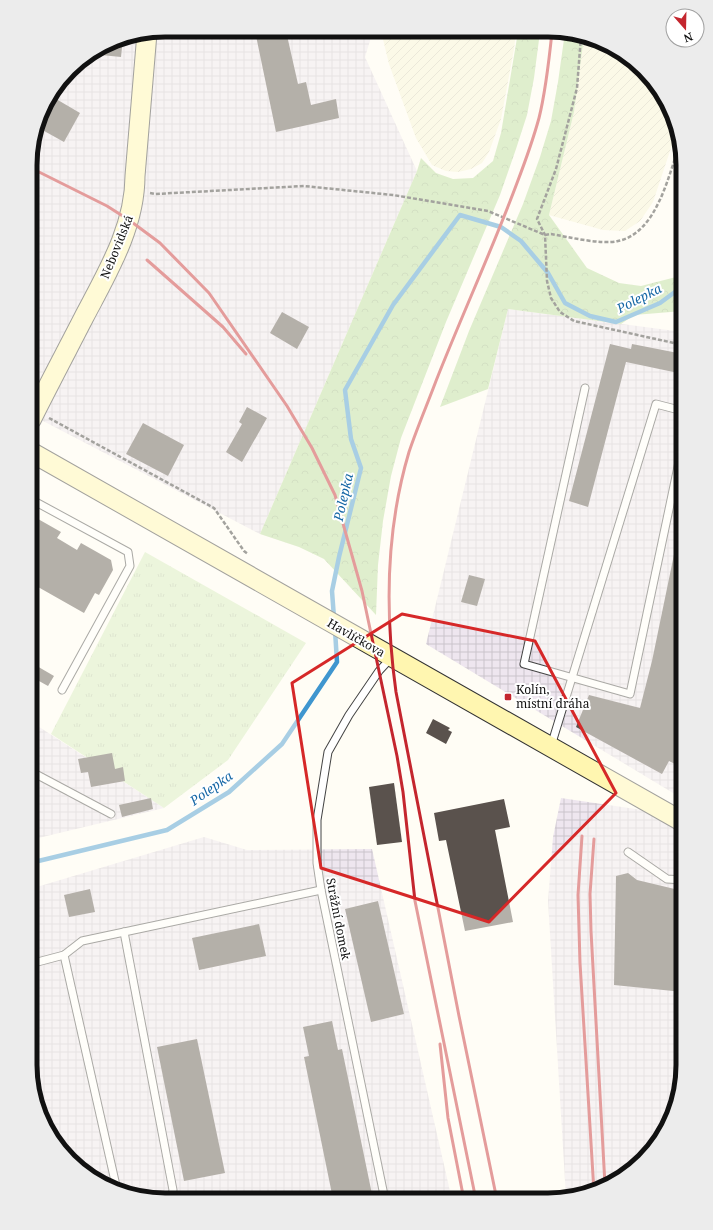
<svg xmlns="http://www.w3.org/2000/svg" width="713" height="1230" font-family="'Noto Serif',serif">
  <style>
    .industrial { fill: url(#industrial-grid) }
    .farmland { fill: url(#farmland-furrows) }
    .grass { fill: url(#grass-tufts) }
    .forest { fill: url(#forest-crowns) }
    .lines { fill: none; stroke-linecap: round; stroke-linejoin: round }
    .stream { stroke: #3f96cf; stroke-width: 4.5 }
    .building { fill: #5a524d }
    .lane-casing { stroke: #444; stroke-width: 9 }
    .secondary-casing { stroke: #333; stroke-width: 21 }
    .path { stroke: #333; stroke-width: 2.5; stroke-dasharray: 4 2; stroke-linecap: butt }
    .lane { stroke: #fff; stroke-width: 7 }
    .secondary { stroke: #fff6b0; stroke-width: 19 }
    .rail { stroke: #c4262e; stroke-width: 3 }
    .marked { fill: none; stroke: #d62828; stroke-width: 3; stroke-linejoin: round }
    .poi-dot { fill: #c4262e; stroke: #fff; stroke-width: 1.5 }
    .labels { text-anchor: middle; stroke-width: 4; stroke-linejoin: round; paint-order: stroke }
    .street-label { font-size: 12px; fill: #111; stroke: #fff }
    .poi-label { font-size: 12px; fill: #111; stroke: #fff; text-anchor: start }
    .water-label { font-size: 13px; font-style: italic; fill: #1768a6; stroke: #fff }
    .rim { fill: none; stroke: #111; stroke-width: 5 }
  </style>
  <defs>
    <pattern id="industrial-grid" width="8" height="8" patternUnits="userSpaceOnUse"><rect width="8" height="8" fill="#eee6ef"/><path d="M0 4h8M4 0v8" fill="none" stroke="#cbc4cc"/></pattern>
    <pattern id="farmland-furrows" width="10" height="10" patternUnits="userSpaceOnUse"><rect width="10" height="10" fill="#f6f3d4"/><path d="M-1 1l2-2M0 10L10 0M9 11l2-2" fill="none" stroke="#d2cfb5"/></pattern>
    <pattern id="grass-tufts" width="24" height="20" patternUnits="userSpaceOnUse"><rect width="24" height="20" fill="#d5ebbd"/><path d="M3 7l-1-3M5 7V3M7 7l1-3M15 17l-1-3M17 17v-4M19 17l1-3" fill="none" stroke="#b6c8a1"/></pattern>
    <pattern id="forest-crowns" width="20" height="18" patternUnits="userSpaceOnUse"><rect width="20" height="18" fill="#b9dc9c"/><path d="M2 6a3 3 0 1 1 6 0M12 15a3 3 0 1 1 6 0" fill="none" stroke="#9ebc85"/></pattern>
  </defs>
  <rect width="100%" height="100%" fill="#fffdf5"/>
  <g class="industrial">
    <polygon points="165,30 373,31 365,57 417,171 260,534 43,421 31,440 31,147 44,105 76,64 113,40"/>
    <polygon points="508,309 683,332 683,799 426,644"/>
    <polygon points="30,721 164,808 30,840"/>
    <polygon points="561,798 683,816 683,1074 676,1109 655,1147 630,1172 592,1193 566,1197 548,901 553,837"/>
    <polygon points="204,837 247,850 372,849 452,1200 147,1199 105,1186 76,1167 37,1109 30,1065 30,889"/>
  </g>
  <g class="farmland">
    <polygon points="381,31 516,32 514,49 501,119 489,152 482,163 471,169 458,172 446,171 432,165 416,138 389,64"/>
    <polygon points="584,37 637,63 676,121 677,130 653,202 640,221 625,231 603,230 549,215 574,112"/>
  </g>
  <polygon class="grass" points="145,552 306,643 228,760 164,808 51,734"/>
  <g class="forest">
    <polygon points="518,32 540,32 534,78 527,115 516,149 500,195 446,322 401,438 391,476 383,521 378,565 376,615 324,559 299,547 260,534 417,171 421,158 436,173 453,179 473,178 493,161 501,133"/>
    <polygon points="565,32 574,33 584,37 574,112 549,215 587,268 619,283 641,286 676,277 683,269 683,311 634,315 621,324 508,309 488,389 440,407 469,331 523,204 540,157 551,121 558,82"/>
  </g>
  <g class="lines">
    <g class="stream">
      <polyline points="334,618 332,591 339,557 361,468 351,439 345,390 393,305 460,215 501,227 521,241 548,273 565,303 590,316 616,322 660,303 683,286"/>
      <polyline points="30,863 167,830 229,792 282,744 337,662 335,630"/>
    </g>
  </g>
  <g class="building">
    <polygon points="255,31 286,31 298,84 306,82 311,105 336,99 339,118 276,132"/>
    <polygon points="123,38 121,57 91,54 113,40"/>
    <polygon points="51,96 80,113 64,142 37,127 44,105"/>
    <polygon points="282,312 309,327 297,349 270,333"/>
    <polygon points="610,344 631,349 632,344 683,354 683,374 626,362 588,507 569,501"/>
    <polygon points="247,407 267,418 242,462 226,452 242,424 239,422"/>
    <polygon points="143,423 184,445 168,476 126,454"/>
    <polygon points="31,515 61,532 57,538 77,550 81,543 111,560 113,570 99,595 95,593 84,613 31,583"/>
    <polygon points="677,540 683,541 683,768 669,761 662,774 576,727 589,695 640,708 652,661"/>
    <polygon points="469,575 485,579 477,606 461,602"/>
    <polygon points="30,662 54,676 48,686 30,676"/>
    <polygon points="433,719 450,728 448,730 452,732 446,744 426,733"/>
    <polygon points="112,753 115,769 123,767 125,781 91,787 88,772 81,773 78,759"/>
    <polygon points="394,783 402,842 377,845 369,787"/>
    <polygon points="151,798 153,809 122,817 119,805"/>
    <polygon points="504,799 510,827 495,830 513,922 465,931 446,840 439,841 434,813"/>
    <polygon points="628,873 637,880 683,891 683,992 614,985 616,876"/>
    <polygon points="90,889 95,912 69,917 64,895"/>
    <polygon points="378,901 404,1014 371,1022 345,909"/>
    <polygon points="259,924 266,956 199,970 192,938"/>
    <polygon points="332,1021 338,1050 342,1049 373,1199 333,1199 304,1057 309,1056 303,1027"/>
    <polygon points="197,1039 225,1173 184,1181 157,1047"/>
  </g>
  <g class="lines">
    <defs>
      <g id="lane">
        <polyline points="585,388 524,664 630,694 683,443"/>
        <polyline points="31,502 34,501 128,552 130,566 62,690"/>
        <polyline points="551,746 656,404 683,411"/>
        <polyline points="30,771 111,814"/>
        <polyline points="628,852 667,879 683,880"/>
        <polyline points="124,932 173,1190 171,1199"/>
        <polyline points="64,955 117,1190"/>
        <polyline points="30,964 64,955 82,941 321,890"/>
        <polyline points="385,1200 321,890 317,863 317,820 328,752 349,715 379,671 391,658"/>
      </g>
      <g id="secondary">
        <path d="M31,420C48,386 66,352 84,317C107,273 135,227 135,176L147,33"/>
        <polyline points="31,452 683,822"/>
      </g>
    </defs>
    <use href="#lane" class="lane-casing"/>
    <use href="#secondary" class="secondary-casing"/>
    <g class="path">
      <polyline points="581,36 577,88 556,169 537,219 545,235 547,281 551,298 560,312 574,321 683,345"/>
      <path d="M150,193L155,194L304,186L393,195L488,211L545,235L551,234C569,237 601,245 618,241C657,233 668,176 680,144"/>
      <polyline points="49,418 214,508 244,551 248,554"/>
    </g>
    <use href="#lane" class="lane"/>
    <use href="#secondary" class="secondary"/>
    <g class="rail">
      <polyline points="31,168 107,206 129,220 160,243 209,293 287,406 312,448 335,495 362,591 397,756 403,792 415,901 476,1200"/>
      <polyline points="147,260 223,327 246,354"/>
      <polyline points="582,836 578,895 580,963 594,1192"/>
      <polyline points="594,839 590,894 591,931 605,1185"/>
      <polyline points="440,1044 448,1118 464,1200"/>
      <path d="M497,1200L459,1016L396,692C385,613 386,529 409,452C417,428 427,405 436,381C462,315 492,250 517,183C525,162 533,140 539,118C546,90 549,61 552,32"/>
    </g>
  </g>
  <path d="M0 0H713V1230H0ZM402,614L535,641L616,793L489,922L321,868L292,683Z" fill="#fffdf5" fill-opacity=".55" fill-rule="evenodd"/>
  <path class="marked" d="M402,614L535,641L616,793L489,922L321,868L292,683Z"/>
  <rect class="poi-dot" x="504" y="693" width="8" height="8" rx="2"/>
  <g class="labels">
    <g class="street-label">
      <text transform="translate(117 247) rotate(-68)" y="4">Nebovidská</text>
      <text transform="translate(356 638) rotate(30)" y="4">Havlíčkova</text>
      <text transform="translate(338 919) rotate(79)" y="4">Strážní domek</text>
    </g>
    <g class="poi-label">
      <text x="516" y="694">Kolín,<tspan x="516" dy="14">místní dráha</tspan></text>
    </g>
    <g class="water-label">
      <text transform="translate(639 298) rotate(-27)" y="5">Polepka</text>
      <text transform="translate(343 497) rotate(-77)" y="5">Polepka</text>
      <text transform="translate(211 788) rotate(-35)" y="5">Polepka</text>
    </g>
  </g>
  <path d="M0 0H713V1230H0ZM165 37H548A128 128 0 0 1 676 165V1065A128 128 0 0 1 548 1193H165A128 128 0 0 1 37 1065V165A128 128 0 0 1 165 37Z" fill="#ececec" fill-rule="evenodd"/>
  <path class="rim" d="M165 37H548A128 128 0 0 1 676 165V1065A128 128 0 0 1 548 1193H165A128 128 0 0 1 37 1065V165A128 128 0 0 1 165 37Z"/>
  <g transform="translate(685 28) rotate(160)"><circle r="19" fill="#ffffff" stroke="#a0a0a0"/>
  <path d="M0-3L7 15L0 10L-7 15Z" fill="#c4262e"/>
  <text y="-6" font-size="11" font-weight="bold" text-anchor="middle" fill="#111111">N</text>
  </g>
</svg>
